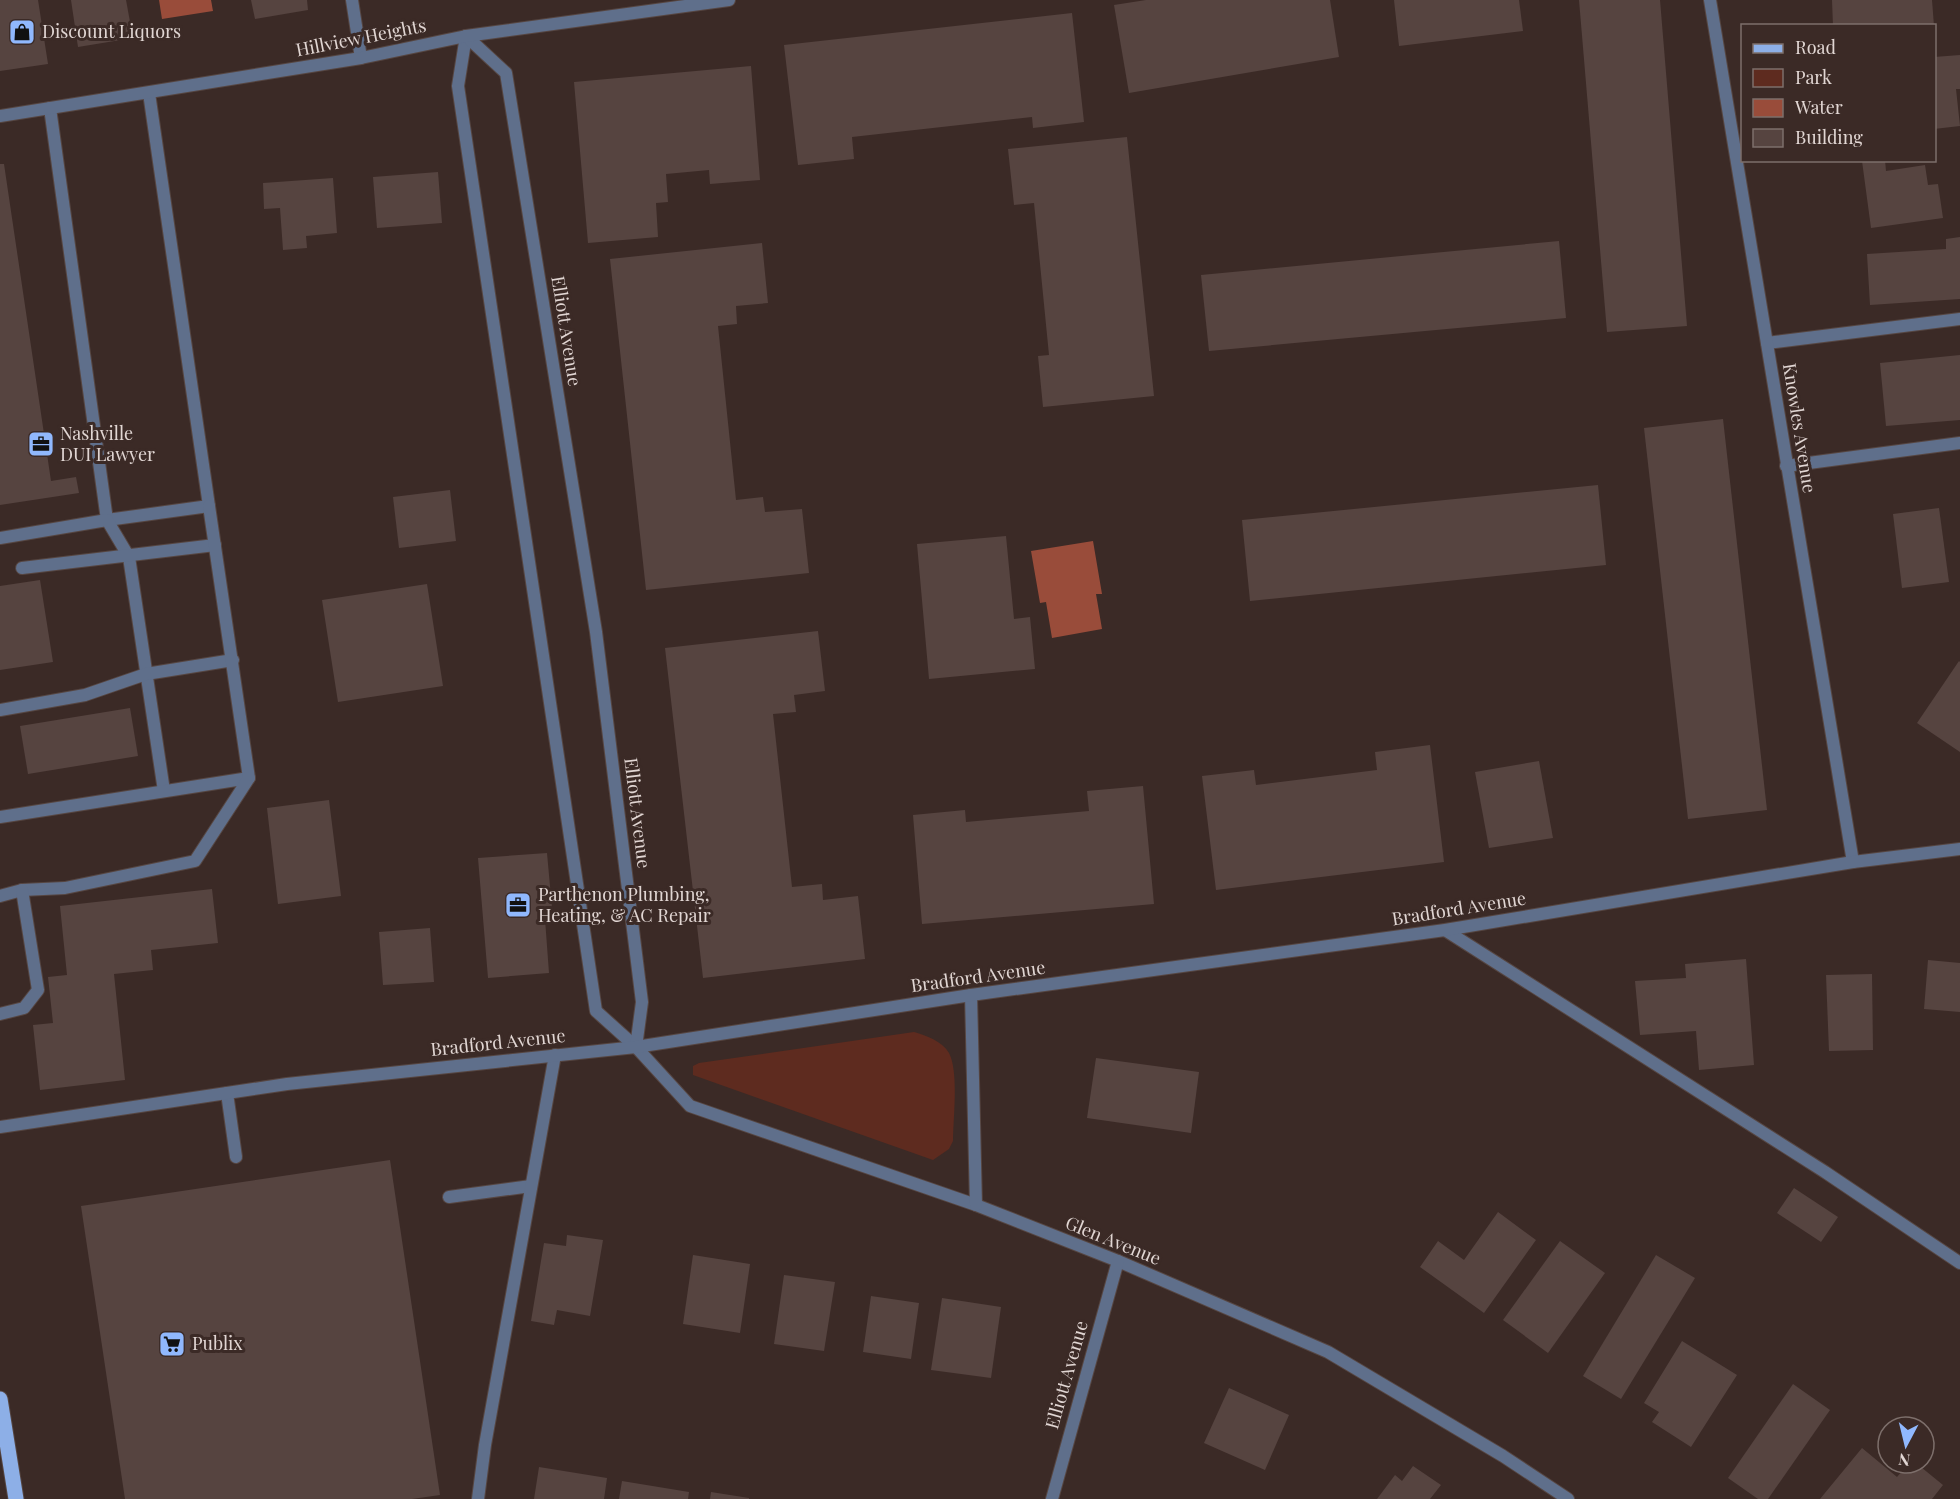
<svg xmlns="http://www.w3.org/2000/svg" width="1960" height="1499" font-family="'Playfair Display',serif">
  <style>
    .green { fill: #5e2b1f }
    .water { fill: #994c3a }
    .building { fill: #564440 }
    .lines { fill: none; stroke-linecap: round; stroke-linejoin: round }
    .lane-casing { stroke: #564642; stroke-width: 14 }
    .street-casing { stroke: #564642; stroke-width: 14 }
    .primary-casing { stroke: #564642; stroke-width: 17 }
    .lane { stroke: #5f6f8b; stroke-width: 12 }
    .street { stroke: #5f6f8b; stroke-width: 12 }
    .primary { stroke: #8dafe7; stroke-width: 15 }
    .labels { text-anchor: middle; stroke-width: 6; stroke-linejoin: round; paint-order: stroke }
    .poi-label { font-size: 18px; fill: #e1d6d3; stroke: #3b2a26; text-anchor: start }
    .street-label { font-size: 18px; fill: #e1d6d3; stroke: #3b2a26 }
  </style>
  <rect width="100%" height="100%" fill="#3b2a26"/>
  <path class="green" d="M914,1032C927,1036 942,1041 949,1053C959,1072 953,1119 953,1141L949,1149L933,1160L693,1075V1066L699,1063Z"/>
  <g class="water">
    <polygon points="159,0 211,0 213,11 162,19"/>
    <polygon points="1093,541 1102,594 1096,594 1102,629 1052,638 1046,602 1040,603 1031,551"/>
  </g>
  <g class="building">
    <polygon points="0,0 38,0 48,64 0,71"/>
    <polygon points="71,0 126,0 133,38 78,47"/>
    <polygon points="251,0 307,0 308,10 255,19"/>
    <polygon points="1146,0 1330,0 1339,57 1129,93 1114,5"/>
    <polygon points="1394,0 1519,0 1523,31 1399,46"/>
    <polygon points="1579,0 1660,0 1687,326 1607,332"/>
    <polygon points="1832,0 1932,0 1934,26 1833,26"/>
    <polygon points="1072,13 1084,122 1033,128 1032,117 852,137 854,159 798,165 784,45"/>
    <polygon points="1960,55 1960,89 1956,89 1960,126 1934,129 1934,57"/>
    <polygon points="751,66 760,180 710,184 709,170 666,174 668,202 656,203 658,237 588,243 574,82"/>
    <polygon points="1127,137 1154,396 1043,407 1038,356 1049,355 1034,203 1014,205 1008,149"/>
    <polygon points="1885,160 1886,171 1925,165 1928,185 1938,184 1943,218 1871,228 1862,161"/>
    <polygon points="0,164 4,164 51,481 76,477 79,493 0,505"/>
    <polygon points="438,172 442,223 377,228 373,177"/>
    <polygon points="333,178 337,233 306,236 307,248 283,250 280,208 264,209 263,183"/>
    <polygon points="1960,237 1960,299 1870,305 1867,254 1946,249 1946,239"/>
    <polygon points="1559,241 1566,318 1209,351 1201,275"/>
    <polygon points="762,243 768,303 736,306 737,324 718,326 736,500 763,497 765,512 802,509 809,573 646,590 610,259"/>
    <polygon points="1960,355 1960,420 1886,426 1880,363"/>
    <polygon points="1723,419 1767,810 1688,819 1644,428"/>
    <polygon points="1598,485 1606,565 1250,601 1242,520"/>
    <polygon points="450,490 456,541 399,548 393,497"/>
    <polygon points="1939,508 1949,582 1902,588 1893,514"/>
    <polygon points="1006,536 1014,619 1030,617 1035,669 929,679 917,544"/>
    <polygon points="40,580 53,662 0,670 0,586"/>
    <polygon points="427,584 443,686 338,702 322,600"/>
    <polygon points="818,631 825,691 794,695 796,712 773,714 792,887 822,884 823,900 858,896 865,959 703,978 665,648"/>
    <polygon points="1959,661 1960,662 1960,752 1917,723"/>
    <polygon points="130,708 138,756 28,774 20,726"/>
    <polygon points="1430,745 1444,862 1216,890 1202,776 1254,770 1256,785 1377,770 1375,752"/>
    <polygon points="1539,761 1553,838 1489,848 1475,772"/>
    <polygon points="1143,786 1154,904 922,924 913,815 965,810 966,822 1089,811 1087,791"/>
    <polygon points="329,800 341,896 278,904 267,808"/>
    <polygon points="547,853 553,919 545,919 549,973 488,978 478,858"/>
    <polygon points="212,889 218,943 151,950 153,970 114,974 125,1080 40,1090 33,1025 53,1023 48,977 67,975 60,906"/>
    <polygon points="430,928 434,982 383,985 379,932"/>
    <polygon points="1746,959 1754,1065 1699,1070 1696,1031 1640,1035 1635,981 1686,978 1685,964"/>
    <polygon points="1928,960 1960,963 1960,1012 1924,1009"/>
    <polygon points="1872,974 1873,1050 1829,1051 1826,975"/>
    <polygon points="1096,1058 1199,1072 1191,1133 1087,1118"/>
    <polygon points="390,1160 440,1495 412,1499 125,1499 81,1206"/>
    <polygon points="1794,1188 1838,1217 1821,1242 1777,1213"/>
    <polygon points="1498,1212 1536,1240 1484,1313 1420,1267 1438,1241 1464,1260"/>
    <polygon points="567,1235 603,1240 590,1316 557,1310 554,1325 531,1321 544,1243 566,1246"/>
    <polygon points="1560,1241 1605,1273 1548,1353 1503,1320"/>
    <polygon points="693,1255 750,1264 740,1333 683,1324"/>
    <polygon points="1656,1255 1695,1278 1621,1399 1583,1376"/>
    <polygon points="784,1275 835,1282 824,1351 774,1344"/>
    <polygon points="871,1296 919,1303 911,1359 863,1352"/>
    <polygon points="942,1298 1001,1307 991,1378 931,1370"/>
    <polygon points="1682,1341 1737,1375 1691,1447 1652,1422 1659,1412 1644,1403"/>
    <polygon points="1793,1384 1830,1410 1768,1499 1758,1499 1728,1478"/>
    <polygon points="1229,1388 1289,1415 1265,1470 1204,1443"/>
    <polygon points="1862,1448 1897,1477 1909,1463 1916,1463 1943,1485 1932,1499 1820,1499"/>
    <polygon points="1413,1466 1441,1485 1430,1499 1377,1499 1395,1475 1402,1481"/>
    <polygon points="539,1467 607,1478 604,1499 534,1499"/>
    <polygon points="622,1481 689,1492 688,1499 619,1499"/>
    <polygon points="711,1492 749,1498 749,1499 710,1499"/>
  </g>
  <g class="lines">
    <defs>
      <g id="lane">
        <polyline points="352,0 361,58"/>
        <polyline points="50,108 107,520 209,506 149,93"/>
        <polyline points="1767,343 1960,319"/>
        <polyline points="1786,466 1960,443"/>
        <polyline points="0,538 107,520 129,557 164,791"/>
        <polyline points="22,568 215,545"/>
        <polyline points="0,710 85,695 146,674 233,660"/>
        <polyline points="0,817 249,778"/>
        <polyline points="0,896 22,890 65,888 195,861 249,778 209,506"/>
        <polyline points="1445,930 1825,1172 1960,1263"/>
        <polyline points="0,1014 24,1008 38,990 22,890"/>
        <polyline points="227,1093 236,1157"/>
        <polyline points="449,1197 531,1186"/>
        <polyline points="478,1499 485,1445 555,1055"/>
      </g>
      <g id="street">
        <polyline points="1710,0 1853,862"/>
        <polyline points="466,36 458,86 596,1011 636,1047 690,1106 976,1205 1118,1261 1328,1352 1503,1456 1568,1499"/>
        <polyline points="466,36 506,73 596,632 642,1002 636,1047"/>
        <polyline points="0,116 361,58 466,36 729,0"/>
        <polyline points="971,995 976,1205"/>
        <polyline points="0,1127 287,1084 636,1047 971,995 1445,930 1853,862 1960,849"/>
        <polyline points="1052,1499 1118,1261"/>
      </g>
      <polyline id="primary" points="0,1399 16,1499"/>
    </defs>
    <use href="#lane" class="lane-casing"/>
    <use href="#street" class="street-casing"/>
    <use href="#primary" class="primary-casing"/>
    <use href="#lane" class="lane"/>
    <use href="#street" class="street"/>
    <use href="#primary" class="primary"/>
  </g>
  <defs>
    <symbol id="shop-square" viewBox="-11 -11 22 22"><rect x="-9" y="-9" width="18" height="18" rx="4" fill="#90b8fd" stroke="#3b2a26"/><path d="M-5-2.5h2.3a2.7 3.5 0 0 1 5.4 0H5L5.5 6h-11ZM-1.5-2.5h3a1.5 2.3 0 0 0-3 0Z" fill="#111"/></symbol>
    <symbol id="office-square" viewBox="-11 -11 22 22"><rect x="-9" y="-9" width="18" height="18" rx="4" fill="#90b8fd" stroke="#3b2a26"/><path d="M-6-3h4V-5.5h4V-3h4V5H-6ZM-1-4.5V-3h2v-1.5ZM-6 0V1H6V0Z" fill="#111"/></symbol>
    <symbol id="supermarket-square" viewBox="-11 -11 22 22"><rect x="-9" y="-9" width="18" height="18" rx="4" fill="#90b8fd" stroke="#3b2a26"/><path d="M-6-5.5h2.5l.6 2H6L4.5 2H-2.5L-4.4-4H-6ZM-1.5 3.2a1.3 1.3 0 1 0 .1 0ZM3 3.2a1.3 1.3 0 1 0 .1 0Z" fill="#111"/></symbol>
  </defs>
  <g fill-rule="evenodd">
    <use href="#shop-square" x="7" y="17" width="30" height="30"/>
    <use href="#office-square" x="26" y="429" width="30" height="30"/>
    <use href="#office-square" x="503" y="890" width="30" height="30"/>
    <use href="#supermarket-square" x="157" y="1329" width="30" height="30"/>
  </g>
  <g class="labels">
    <g class="poi-label">
      <text x="42" y="38">Discount Liquors</text>
      <text x="60" y="440">Nashville<tspan x="60" dy="21">DUI Lawyer</tspan></text>
      <text x="538" y="901">Parthenon Plumbing,<tspan x="538" dy="21">Heating, &amp; AC Repair</tspan></text>
      <text x="192" y="1350">Publix</text>
    </g>
    <g class="street-label">
      <text transform="translate(361 38) rotate(-11)" y="6">Hillview Heights</text>
      <text transform="translate(566 331) rotate(81)" y="6">Elliott Avenue</text>
      <text transform="translate(1799 428) rotate(81)" y="6">Knowles Avenue</text>
      <text transform="translate(637 813) rotate(83)" y="6">Elliott Avenue</text>
      <text transform="translate(1459 909) rotate(-9)" y="6">Bradford Avenue</text>
      <text transform="translate(978 977) rotate(-8)" y="6">Bradford Avenue</text>
      <text transform="translate(498 1043) rotate(-6)" y="6">Bradford Avenue</text>
      <text transform="translate(1113 1241) rotate(22)" y="6">Glen Avenue</text>
      <text transform="translate(1067 1375) rotate(-74)" y="6">Elliott Avenue</text>
    </g>
  </g>
  <rect x="1741" y="24" width="195" height="138" fill="#3b2a26" stroke="#7d6f6b" stroke-width="1.5"/>
  <rect x="1753" y="44" width="30" height="9" fill="#8dafe7" stroke="#7d6f6b" stroke-width="1.5"/>
  <text x="1795" y="54" font-size="18" fill="#e1d6d3">Road</text>
  <rect x="1753" y="69" width="30" height="18" fill="#5e2b1f" stroke="#7d6f6b" stroke-width="1.5"/>
  <text x="1795" y="84" font-size="18" fill="#e1d6d3">Park</text>
  <rect x="1753" y="99" width="30" height="18" fill="#994c3a" stroke="#7d6f6b" stroke-width="1.5"/>
  <text x="1795" y="114" font-size="18" fill="#e1d6d3">Water</text>
  <rect x="1753" y="129" width="30" height="18" fill="#564440" stroke="#7d6f6b" stroke-width="1.5"/>
  <text x="1795" y="144" font-size="18" fill="#e1d6d3">Building</text>
  <g transform="translate(1906 1445) rotate(187)"><circle r="28" fill="#3b2a26" stroke="#7d6f6b" stroke-width="1.5"/>
  <path d="M0-4.5L10 22L0 15L-10 22Z" fill="#90b8fd"/>
  <text y="-9" font-size="16" font-weight="bold" text-anchor="middle" fill="#e1d6d3">N</text>
  </g>
</svg>
